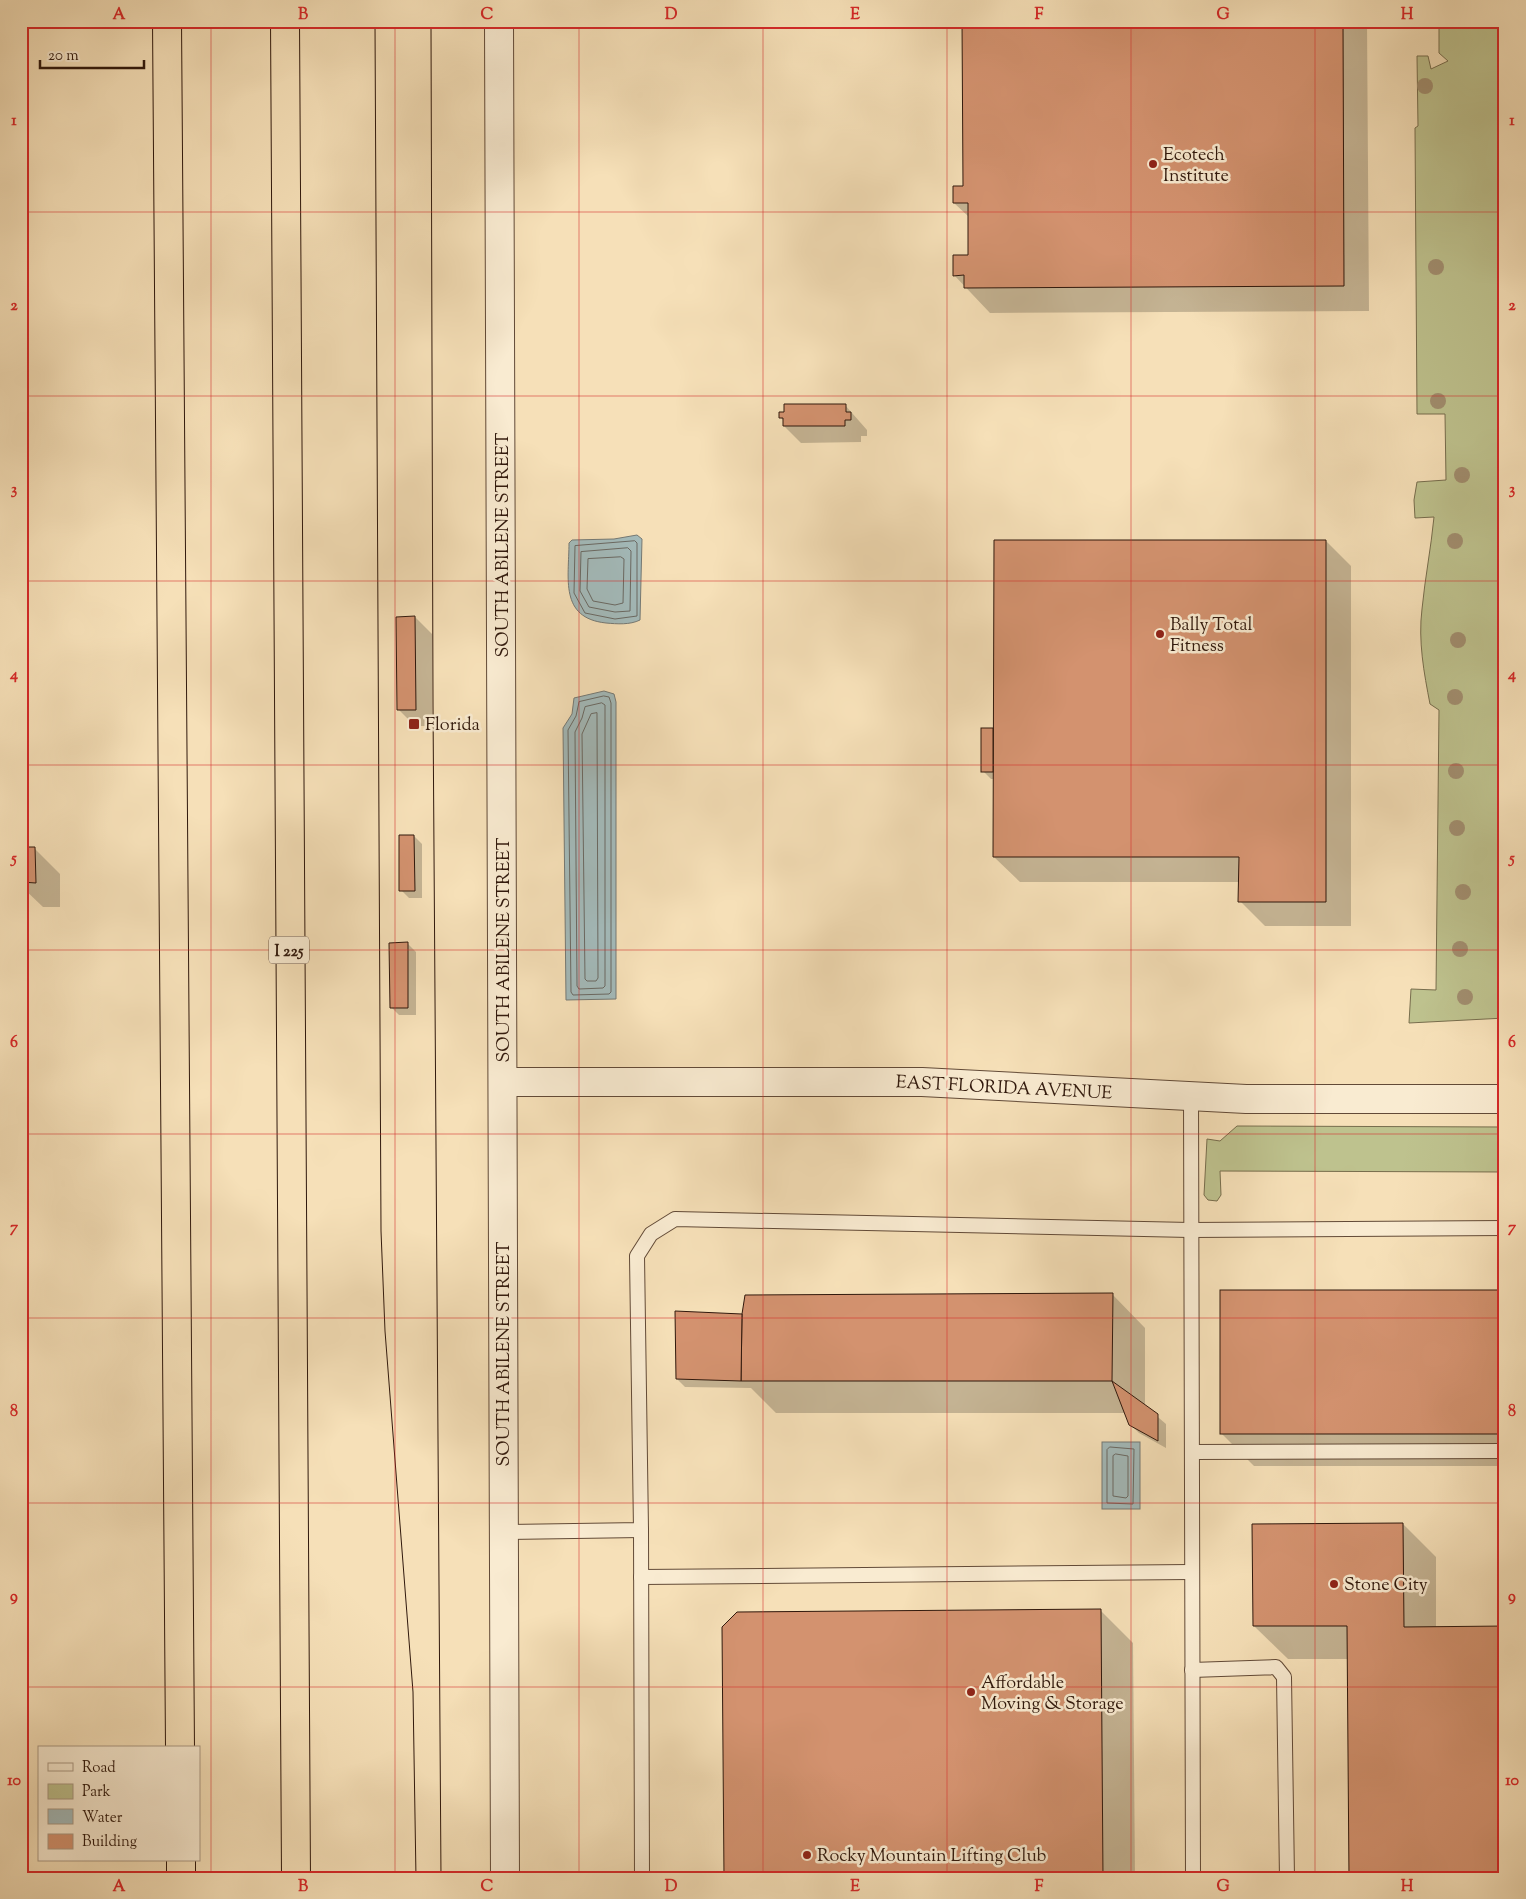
<svg xmlns="http://www.w3.org/2000/svg" width="1526" height="1899" font-family="'Sorts Mill Goudy',serif">
  <style>
    .green { fill: #bec28e; stroke: #776d4d }
    .water { fill: #a3baba; stroke: #757974 }
    .shadow { fill: #0003 }
    .lines { fill: none; stroke-linecap: round; stroke-linejoin: round }
    .shore { stroke: #6a6963; stroke-width: 1 }
    .building { fill: #d3926f; stroke: #30180c }
    .service-casing { stroke: #624a37; stroke-width: 16 }
    .tertiary-casing { stroke: #624a37; stroke-width: 30 }
    .motorway-casing { stroke: #30180c; stroke-width: 30 }
    .service { stroke: #f9ebd1; stroke-width: 14 }
    .tertiary { stroke: #f9ebd1; stroke-width: 28 }
    .motorway { stroke: #f6e0b8; stroke-width: 28 }
    .tram { stroke: #30180c; stroke-width: 1 }
    .tree { fill: #a18e6f }
    .grid { fill: none; stroke: #d62828; stroke-width: 1; stroke-opacity: 0.55 }
    .poi-dot { fill: #8f2418; stroke: #f9ebd1; stroke-width: 2 }
    .labels { text-anchor: middle; stroke-width: 5; stroke-linejoin: round; paint-order: stroke }
    .shield { fill: #f9ebd1; stroke: #6c5747; stroke-width: 1 }
    .shield-label { font-size: 16px; font-weight: bold; fill: #30180c }
    .poi-label { font-size: 18px; fill: #30180c; stroke: #f9ebd1; text-anchor: start }
    .street-label { font-size: 18px; fill: #30180c; stroke: #f9ebd1 }
    .neatline { fill: none; stroke: #d62828; stroke-width: 2 }
    .grid-label { font-size: 16px; text-anchor: middle; font-weight: bold; fill: #d62828 }
  </style>
  <rect width="100%" height="100%" fill="#f6e0b8"/>
  <filter id="stains"><feTurbulence type="fractalNoise" baseFrequency=".004" numOctaves="4"/><feColorMatrix values="0 0 0 0 .2 0 0 0 0 .09 0 0 0 0 .02 0 0 0 .5 -.17"/></filter>
  <radialGradient id="worn" r=".72"><stop offset=".6" stop-color="#630" stop-opacity="0"/><stop offset="1" stop-color="#630" stop-opacity=".3"/></radialGradient>
  <g class="green">
    <path d="M1439,21H1505V1018L1409,1023L1411,989L1436,990L1439,710L1430,704C1424,673 1418,641 1422,609C1425,578 1431,548 1434,517L1415,518L1414,500L1417,482L1446,480L1445,414H1417L1415,128L1418,126L1417,56H1428L1431,69L1448,61L1439,53Z"/>
    <polygon points="1237,1126 1505,1127 1505,1172 1220,1171 1221,1195 1217,1201 1208,1200 1204,1195 1207,1139 1220,1141"/>
  </g>
  <g class="water">
    <path d="M637,535L642,539L640,620C630,625 617,624 606,623C559,618 569,578 569,543L572,540L614,539Z"/>
    <polygon points="604,691 614,694 616,702 616,999 566,1000 563,728 572,714 574,698"/>
    <rect x="1102" y="1442" width="38" height="67"/>
  </g>
  <g class="shadow">
    <polygon points="964,21 1367,21 1369,311 990,313 954,275 969,256 969,217 954,203 964,188"/>
    <polygon points="845,405 867,430 867,436 861,436 861,442 801,443 784,426 784,421 780,417 785,413"/>
    <polygon points="1326,541 1351,566 1351,926 1265,926 1240,901 1240,882 1020,882 994,857 994,779 991,779 983,771 993,729 995,731"/>
    <polygon points="415,617 432,634 432,726 415,726 398,709"/>
    <polygon points="414,836 422,844 422,898 409,898 401,890"/>
    <polygon points="21,849 35,849 60,874 60,907 43,907 21,886"/>
    <polygon points="407,943 416,952 416,1015 399,1015 391,1007"/>
    <polygon points="1505,1292 1505,1466 1254,1466 1221,1433"/>
    <polygon points="1112,1294 1145,1328 1145,1406 1166,1424 1166,1448 1139,1433 1130,1424 1126,1413 776,1413 751,1388 685,1387 677,1379 741,1315"/>
    <polygon points="1403,1524 1436,1557 1436,1628 1348,1659 1288,1659 1254,1626"/>
    <polygon points="1100,1610 1133,1643 1135,1878 726,1878"/>
  </g>
  <g class="lines">
    <g class="shore">
      <polygon points="635,541 637,543 637,616 615,619 585,613 574,593 575,546"/>
      <polygon points="628,548 631,551 630,611 615,612 589,607 580,591 581,552"/>
      <polygon points="621,557 624,559 623,603 615,605 593,601 587,589 588,559"/>
      <polygon points="604,696 609,697 611,703 611,992 609,994 573,995 571,992 568,730 576,716 579,702"/>
      <polygon points="602,703 605,705 605,986 603,988 579,989 577,986 575,732 582,718 585,707"/>
      <polygon points="597,713 598,978 596,981 587,981 585,979 582,734 591,714"/>
      <polygon points="1110,1447 1134,1449 1133,1504 1107,1503 1107,1450"/>
      <polygon points="1116,1454 1128,1456 1128,1496 1126,1498 1113,1496 1113,1456"/>
    </g>
  </g>
  <g class="building">
    <polygon points="962,21 1343,21 1344,286 964,288 964,275 953,276 953,255 968,255 968,203 953,203 953,186 963,186"/>
    <polygon points="784,404 846,404 846,412 851,412 851,420 845,420 845,426 783,426 783,418 779,418 779,412 784,412"/>
    <polygon points="994,540 1326,540 1326,902 1238,902 1239,857 993,857"/>
    <polygon points="415,616 416,710 397,710 396,617"/>
    <rect x="981" y="728" width="12" height="44"/>
    <polygon points="399,835 414,835 415,891 399,891"/>
    <polygon points="21,847 35,847 36,883 21,882"/>
    <polygon points="408,942 408,1008 390,1008 389,943"/>
    <rect x="1220" y="1290" width="285" height="144"/>
    <polygon points="1113,1293 1112,1381 741,1381 742,1314 745,1295"/>
    <polygon points="675,1311 742,1314 741,1381 676,1379"/>
    <polygon points="1112,1381 1158,1414 1158,1441 1129,1425"/>
    <polygon points="1403,1523 1404,1627 1505,1626 1505,1878 1349,1878 1347,1626 1253,1626 1252,1524"/>
    <polygon points="1101,1609 1103,1878 724,1878 722,1627 737,1612"/>
  </g>
  <g class="lines">
    <defs>
      <g id="service">
        <polyline points="1191,1097 1193,1878"/>
        <polyline points="1192,1452 1505,1451"/>
        <polyline points="641,1530 642,1878"/>
        <polyline points="504,1532 641,1530 637,1256 651,1234 675,1219 1190,1230 1505,1228"/>
        <polyline points="641,1577 1191,1572"/>
        <polyline points="1192,1670 1276,1667 1284,1677 1287,1878"/>
      </g>
      <g id="tertiary">
        <polyline points="499,21 505,1878"/>
        <polyline points="503,1082 922,1082 1246,1099 1505,1099"/>
      </g>
      <g id="motorway">
        <polyline points="167,21 180,1748"/>
        <polyline points="285,21 296,1878"/>
        <polyline points="181,1860 181,1878"/>
      </g>
    </defs>
    <use href="#service" class="service-casing"/>
    <use href="#tertiary" class="tertiary-casing"/>
    <use href="#motorway" class="motorway-casing"/>
    <use href="#service" class="service"/>
    <use href="#tertiary" class="tertiary"/>
    <use href="#motorway" class="motorway"/>
    <g class="tram">
      <polyline points="375,21 381,1231 385,1331 413,1692 416,1878"/>
      <polyline points="431,21 433,705 441,1878"/>
    </g>
  </g>
  <g class="tree">
    <circle cx="1425" cy="86" r="8"/>
    <circle cx="1436" cy="267" r="8"/>
    <circle cx="1438" cy="401" r="8"/>
    <circle cx="1462" cy="475" r="8"/>
    <circle cx="1455" cy="541" r="8"/>
    <circle cx="1458" cy="640" r="8"/>
    <circle cx="1455" cy="697" r="8"/>
    <circle cx="1456" cy="771" r="8"/>
    <circle cx="1457" cy="828" r="8"/>
    <circle cx="1463" cy="892" r="8"/>
    <circle cx="1460" cy="949" r="8"/>
    <circle cx="1465" cy="997" r="8"/>
  </g>
  <path class="grid" d="M211,21V1878M395,21V1878M579,21V1878M763,21V1878M947,21V1878M1131,21V1878M1315,21V1878M21,212H1505M21,396H1505M21,581H1505M21,765H1505M21,950H1505M21,1134H1505M21,1318H1505M21,1503H1505M21,1687H1505"/>
  <g class="poi-dot">
    <circle cx="1153" cy="164" r="5"/>
    <circle cx="1160" cy="634" r="5"/>
    <rect x="408" y="718" width="12" height="12" rx="2.5"/>
    <circle cx="1334" cy="1584" r="5"/>
    <circle cx="971" cy="1692" r="5"/>
    <circle cx="807" cy="1855" r="5"/>
  </g>
  <g class="labels">
    <rect class="shield" x="269" y="936.5" width="40" height="27" rx="4"/>
    <g class="shield-label">
      <text x="289" y="956">I 225</text>
    </g>
    <g class="poi-label">
      <text x="1163" y="160">Ecotech<tspan x="1163" dy="21">Institute</tspan></text>
      <text x="1170" y="630">Bally Total<tspan x="1170" dy="21">Fitness</tspan></text>
      <text x="425" y="730">Florida</text>
      <text x="1344" y="1590">Stone City</text>
      <text x="981" y="1688">Affordable<tspan x="981" dy="21">Moving &amp; Storage</tspan></text>
      <text x="817" y="1861">Rocky Mountain Lifting Club</text>
    </g>
    <g class="street-label">
      <text transform="translate(502 545) rotate(-90)" y="6">SOUTH ABILENE STREET</text>
      <text transform="translate(503 950) rotate(-90)" y="6">SOUTH ABILENE STREET</text>
      <text transform="translate(1004 1087) rotate(3)" y="6">EAST FLORIDA AVENUE</text>
      <text transform="translate(503 1354) rotate(-90)" y="6">SOUTH ABILENE STREET</text>
    </g>
  </g>
  <rect width="1526" height="1899" fill="none" stroke="#f6e0b8" stroke-width="55"/>
  <rect x="38" y="1746" width="162" height="115" fill="#f9ebd1" stroke="#a99782"/>
  <rect x="48" y="1763" width="25" height="8" fill="#f9ebd1" stroke="#a99782"/>
  <text x="82" y="1772" font-size="15" fill="#30180c">Road</text>
  <rect x="48" y="1784" width="25" height="15" fill="#bec28e" stroke="#a99782"/>
  <text x="82" y="1796" font-size="15" fill="#30180c">Park</text>
  <rect x="48" y="1809" width="25" height="15" fill="#a3baba" stroke="#a99782"/>
  <text x="82" y="1822" font-size="15" fill="#30180c">Water</text>
  <rect x="48" y="1834" width="25" height="15" fill="#d3926f" stroke="#a99782"/>
  <text x="82" y="1846" font-size="15" fill="#30180c">Building</text>
  <path d="M40 60v8h104v-8" fill="none" stroke="#30180c" stroke-width="2.5"/>
  <text x="48" y="60" font-size="15" fill="#30180c" stroke="#f9ebd1" stroke-width="4" paint-order="stroke">20 m</text>
  <rect x="28" y="28" width="1470" height="1844" class="neatline"/>
  <g class="grid-label">
    <text x="119" y="19">A</text>
    <text x="303" y="19">B</text>
    <text x="487" y="19">C</text>
    <text x="671" y="19">D</text>
    <text x="855" y="19">E</text>
    <text x="1039" y="19">F</text>
    <text x="1223" y="19">G</text>
    <text x="1407" y="19">H</text>
    <text x="14" y="125">1</text>
    <text x="1512" y="125">1</text>
    <text x="14" y="310">2</text>
    <text x="1512" y="310">2</text>
    <text x="14" y="494">3</text>
    <text x="1512" y="494">3</text>
    <text x="14" y="679">4</text>
    <text x="1512" y="679">4</text>
    <text x="14" y="863">5</text>
    <text x="1512" y="863">5</text>
    <text x="14" y="1047">6</text>
    <text x="1512" y="1047">6</text>
    <text x="14" y="1232">7</text>
    <text x="1512" y="1232">7</text>
    <text x="14" y="1416">8</text>
    <text x="1512" y="1416">8</text>
    <text x="14" y="1601">9</text>
    <text x="1512" y="1601">9</text>
    <text x="14" y="1785">10</text>
    <text x="1512" y="1785">10</text>
    <text x="119" y="1891">A</text>
    <text x="303" y="1891">B</text>
    <text x="487" y="1891">C</text>
    <text x="671" y="1891">D</text>
    <text x="855" y="1891">E</text>
    <text x="1039" y="1891">F</text>
    <text x="1223" y="1891">G</text>
    <text x="1407" y="1891">H</text>
  </g>
  <rect width="100%" height="100%" filter="url(#stains)"/>
  <rect width="100%" height="100%" fill="url(#worn)"/>
</svg>
